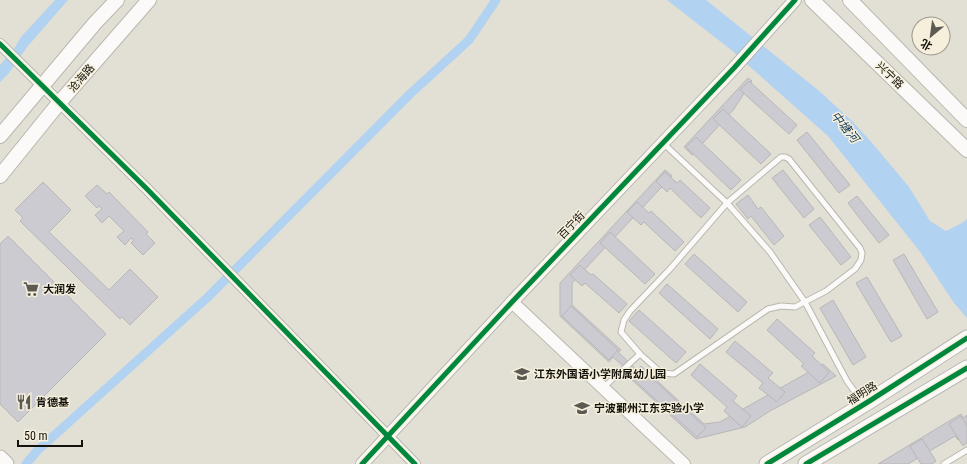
<svg xmlns="http://www.w3.org/2000/svg" width="967" height="464" font-family="'Roboto Condensed','Noto Sans SC',sans-serif">
  <style>
    .water { fill: #b1d2f0 }
    .lines { fill: none; stroke-linecap: round; stroke-linejoin: round }
    .canal { stroke: #b1d2f0; stroke-width: 9 }
    .building { fill: #cdcbd2; stroke: #b8b7b6 }
    .service-casing { stroke: #b9b7af; stroke-width: 7 }
    .minor-casing { stroke: #b9b7af; stroke-width: 12 }
    .tertiary-casing { stroke: #b9b7af; stroke-width: 14 }
    .secondary-casing { stroke: #b9b7af; stroke-width: 16 }
    .primary-casing { stroke: #b9b7af; stroke-width: 17 }
    .service { stroke: #fbfaf9; stroke-width: 5 }
    .minor { stroke: #fbfaf9; stroke-width: 10 }
    .tertiary { stroke: #fbfaf9; stroke-width: 12 }
    .secondary { stroke: #fbfaf9; stroke-width: 14 }
    .primary { stroke: #fbfaf9; stroke-width: 15 }
    .cycleway-casing { stroke: #f5efdc; stroke-width: 8 }
    .cycleway { stroke: #00873e; stroke-width: 5 }
    .labels { text-anchor: middle; stroke-width: 3; stroke-linejoin: round; paint-order: stroke }
    .street-label { font-size: 11px; fill: #14120c; stroke: #f5efdc }
    .poi-label { font-size: 11px; font-weight: bold; fill: #14120c; stroke: #f5efdc; text-anchor: start }
    .water-label { font-size: 12px; font-style: italic; fill: #113553; stroke: #f5efdc }
  </style>
  <rect width="100%" height="100%" fill="#e2dfd5"/>
  <g class="water">
    <polygon points="55,0 68,0 27,47 9,73 0,82 0,65 14,49 21,37"/>
    <polygon points="667,0 706,0 818,90 852,121 873,144 909,187 930,221 946,231 962,223 967,219 967,318 954,303 921,253 828,136 730,49"/>
  </g>
  <g class="lines">
    <polyline class="canal" points="26,464 38,450 208,297 410,94 469,40 496,0"/>
  </g>
  <g class="building">
    <polygon points="748,78 752,81 734,109 692,155 684,147"/>
    <polygon points="749,81 797,125 789,134 740,90"/>
    <polygon points="723,109 771,154 761,164 713,119"/>
    <polygon points="807,132 850,185 839,193 797,140"/>
    <polygon points="696,137 741,180 731,190 686,147"/>
    <polygon points="665,170 672,176 572,283 572,305 621,350 618,352 637,370 641,366 704,424 720,422 823,364 836,376 770,411 745,427 696,439 630,378 633,375 613,357 609,362 560,316 560,283"/>
    <polygon points="783,170 814,209 804,218 772,178"/>
    <polygon points="665,172 677,183 680,180 710,208 701,218 670,188 667,192 656,181"/>
    <polygon points="43,182 71,210 49,232 109,290 130,269 158,297 130,325 122,317 120,319 20,221 23,218 15,210"/>
    <polygon points="97,185 107,194 109,192 148,232 146,234 155,243 143,255 131,243 134,240 131,238 125,245 117,237 124,231 109,216 102,223 95,215 102,209 99,206 97,208 85,196"/>
    <polygon points="748,195 758,209 761,207 784,236 774,245 751,216 748,219 736,204"/>
    <polygon points="857,196 889,235 879,243 848,203"/>
    <polygon points="637,202 649,213 651,211 684,242 675,251 644,222 641,225 627,212"/>
    <polygon points="820,217 851,257 841,265 809,225"/>
    <polygon points="610,232 655,274 645,284 600,243"/>
    <polygon points="8,236 106,334 18,422 0,404 0,244"/>
    <polygon points="694,254 747,302 738,312 685,264"/>
    <polygon points="904,254 938,312 927,319 893,260"/>
    <polygon points="580,265 591,275 593,274 627,304 619,313 585,283 582,286 570,275"/>
    <polygon points="867,277 902,336 891,342 856,283"/>
    <polygon points="667,284 718,329 710,339 659,293"/>
    <polygon points="833,300 866,357 853,365 820,308"/>
    <polygon points="571,306 618,350 609,360 562,316"/>
    <polygon points="639,310 686,352 676,363 629,321"/>
    <polygon points="777,319 815,353 812,356 829,372 820,383 801,366 804,364 767,330"/>
    <polygon points="735,341 773,373 768,378 785,392 777,402 759,388 763,383 726,352"/>
    <polygon points="700,364 737,396 733,401 751,416 742,427 724,411 727,407 691,375"/>
    <polygon points="641,368 706,428 697,437 632,378"/>
    <polygon points="961,414 963,418 967,415 967,435 958,440 955,436 908,464 878,464"/>
    <polygon points="961,416 967,426 967,443 963,446 949,424"/>
    <polygon points="922,439 936,461 932,464 921,464 910,446"/>
  </g>
  <g class="lines">
    <defs>
      <g id="service">
        <polyline points="663,143 727,203 770,252 805,302 847,381 863,403"/>
        <polygon points="781,157 785,157 789,159 860,248 862,253 861,260 855,269 826,291 795,307 781,306 768,309 674,374 662,373 658,370 640,354 621,332 624,320 630,311 670,269 727,203"/>
        <polyline points="604,387 640,354"/>
        <polyline points="944,464 967,450"/>
      </g>
      <polyline id="minor" points="0,44 147,189 415,464"/>
      <g id="tertiary">
        <polyline points="512,302 684,464"/>
        <polyline points="362,464 512,302 734,68 795,0"/>
      </g>
      <g id="secondary">
        <polyline points="812,0 967,150"/>
        <polyline points="850,0 967,120"/>
        <polyline points="0,136 95,23 117,0"/>
        <polyline points="0,176 59,103 149,0"/>
      </g>
      <g id="primary">
        <polyline points="0,458 6,464"/>
        <polyline points="767,464 871,400 967,338"/>
        <polyline points="806,464 967,368"/>
      </g>
    </defs>
    <use href="#service" class="service-casing"/>
    <use href="#minor" class="minor-casing"/>
    <use href="#tertiary" class="tertiary-casing"/>
    <use href="#secondary" class="secondary-casing"/>
    <use href="#primary" class="primary-casing"/>
    <use href="#service" class="service"/>
    <use href="#minor" class="minor"/>
    <use href="#tertiary" class="tertiary"/>
    <use href="#secondary" class="secondary"/>
    <use href="#primary" class="primary"/>
    <defs>
      <g id="cycleway">
        <polyline points="0,44 147,189 415,464"/>
        <polyline points="362,464 512,302 734,68 795,0"/>
        <polyline points="767,464 871,400 967,338"/>
        <polyline points="806,464 967,368"/>
      </g>
    </defs>
    <use href="#cycleway" class="cycleway-casing"/>
    <use href="#cycleway" class="cycleway"/>
  </g>
  <defs>
    <symbol id="supermarket-bare" viewBox="-9 -9 18 18"><path d="M-6-5.5h2.5l.6 2H6L4.5 2H-2.5L-4.4-4H-6ZM-1.5 3.2a1.3 1.3 0 1 0 .1 0ZM3 3.2a1.3 1.3 0 1 0 .1 0Z" fill="#5c5a52" stroke="#f5efdc" stroke-width="2.5" paint-order="stroke"/></symbol>
    <symbol id="school-bare" viewBox="-9 -9 18 18"><path d="M0-5L7-2L0 1L-7-2ZM-4 1L0 2.5L4 1V4Q0 6-4 4Z" fill="#5c5a52" stroke="#f5efdc" stroke-width="2.5" paint-order="stroke"/></symbol>
    <symbol id="restaurant-bare" viewBox="-9 -9 18 18"><path d="M-5-6h1v4h1v-4h1v4h1v-4h1v5L-1.5 .5V6h-2V.5L-5-1ZM5-6V6H3V1.5H1.5Q1.5-4 5-6Z" fill="#5c5a52" stroke="#f5efdc" stroke-width="2.5" paint-order="stroke"/></symbol>
  </defs>
  <g fill-rule="evenodd">
    <use href="#supermarket-bare" x="20" y="278" width="22" height="22"/>
    <use href="#school-bare" x="511" y="363" width="22" height="22"/>
    <use href="#restaurant-bare" x="13" y="391" width="22" height="22"/>
    <use href="#school-bare" x="571" y="397" width="22" height="22"/>
  </g>
  <g class="labels">
    <g class="street-label">
      <text transform="translate(890 75) rotate(44)" y="4">兴宁路</text>
      <text transform="translate(81 78) rotate(-49)" y="4">沧海路</text>
      <text transform="translate(571 225) rotate(-46)" y="4">百宁街</text>
      <text transform="translate(862 393) rotate(-32)" y="4">福明路</text>
    </g>
    <g class="poi-label">
      <text x="43" y="293">大润发</text>
      <text x="534" y="378">江东外国语小学附属幼儿园</text>
      <text x="36" y="406">肯德基</text>
      <text x="594" y="412">宁波鄞州江东实验小学</text>
    </g>
    <g class="water-label">
      <text transform="translate(845 127) rotate(51)" y="4">中塘河</text>
    </g>
  </g>
  <g transform="translate(931 36) rotate(209)"><circle r="19" fill="#f5efdc" stroke="#9b9789"/>
  <path d="M0-3L7 15L0 10L-7 15Z" fill="#5c5a52"/>
  <text y="-6" font-size="11" font-weight="bold" text-anchor="middle" fill="#14120c">北</text>
  </g>
  <path d="M18 440v6h64v-6" fill="none" stroke="#14120c" stroke-width="2"/>
  <text x="24" y="440" font-size="12" fill="#14120c" stroke="#f5efdc" stroke-width="3" paint-order="stroke">50 m</text>
</svg>
